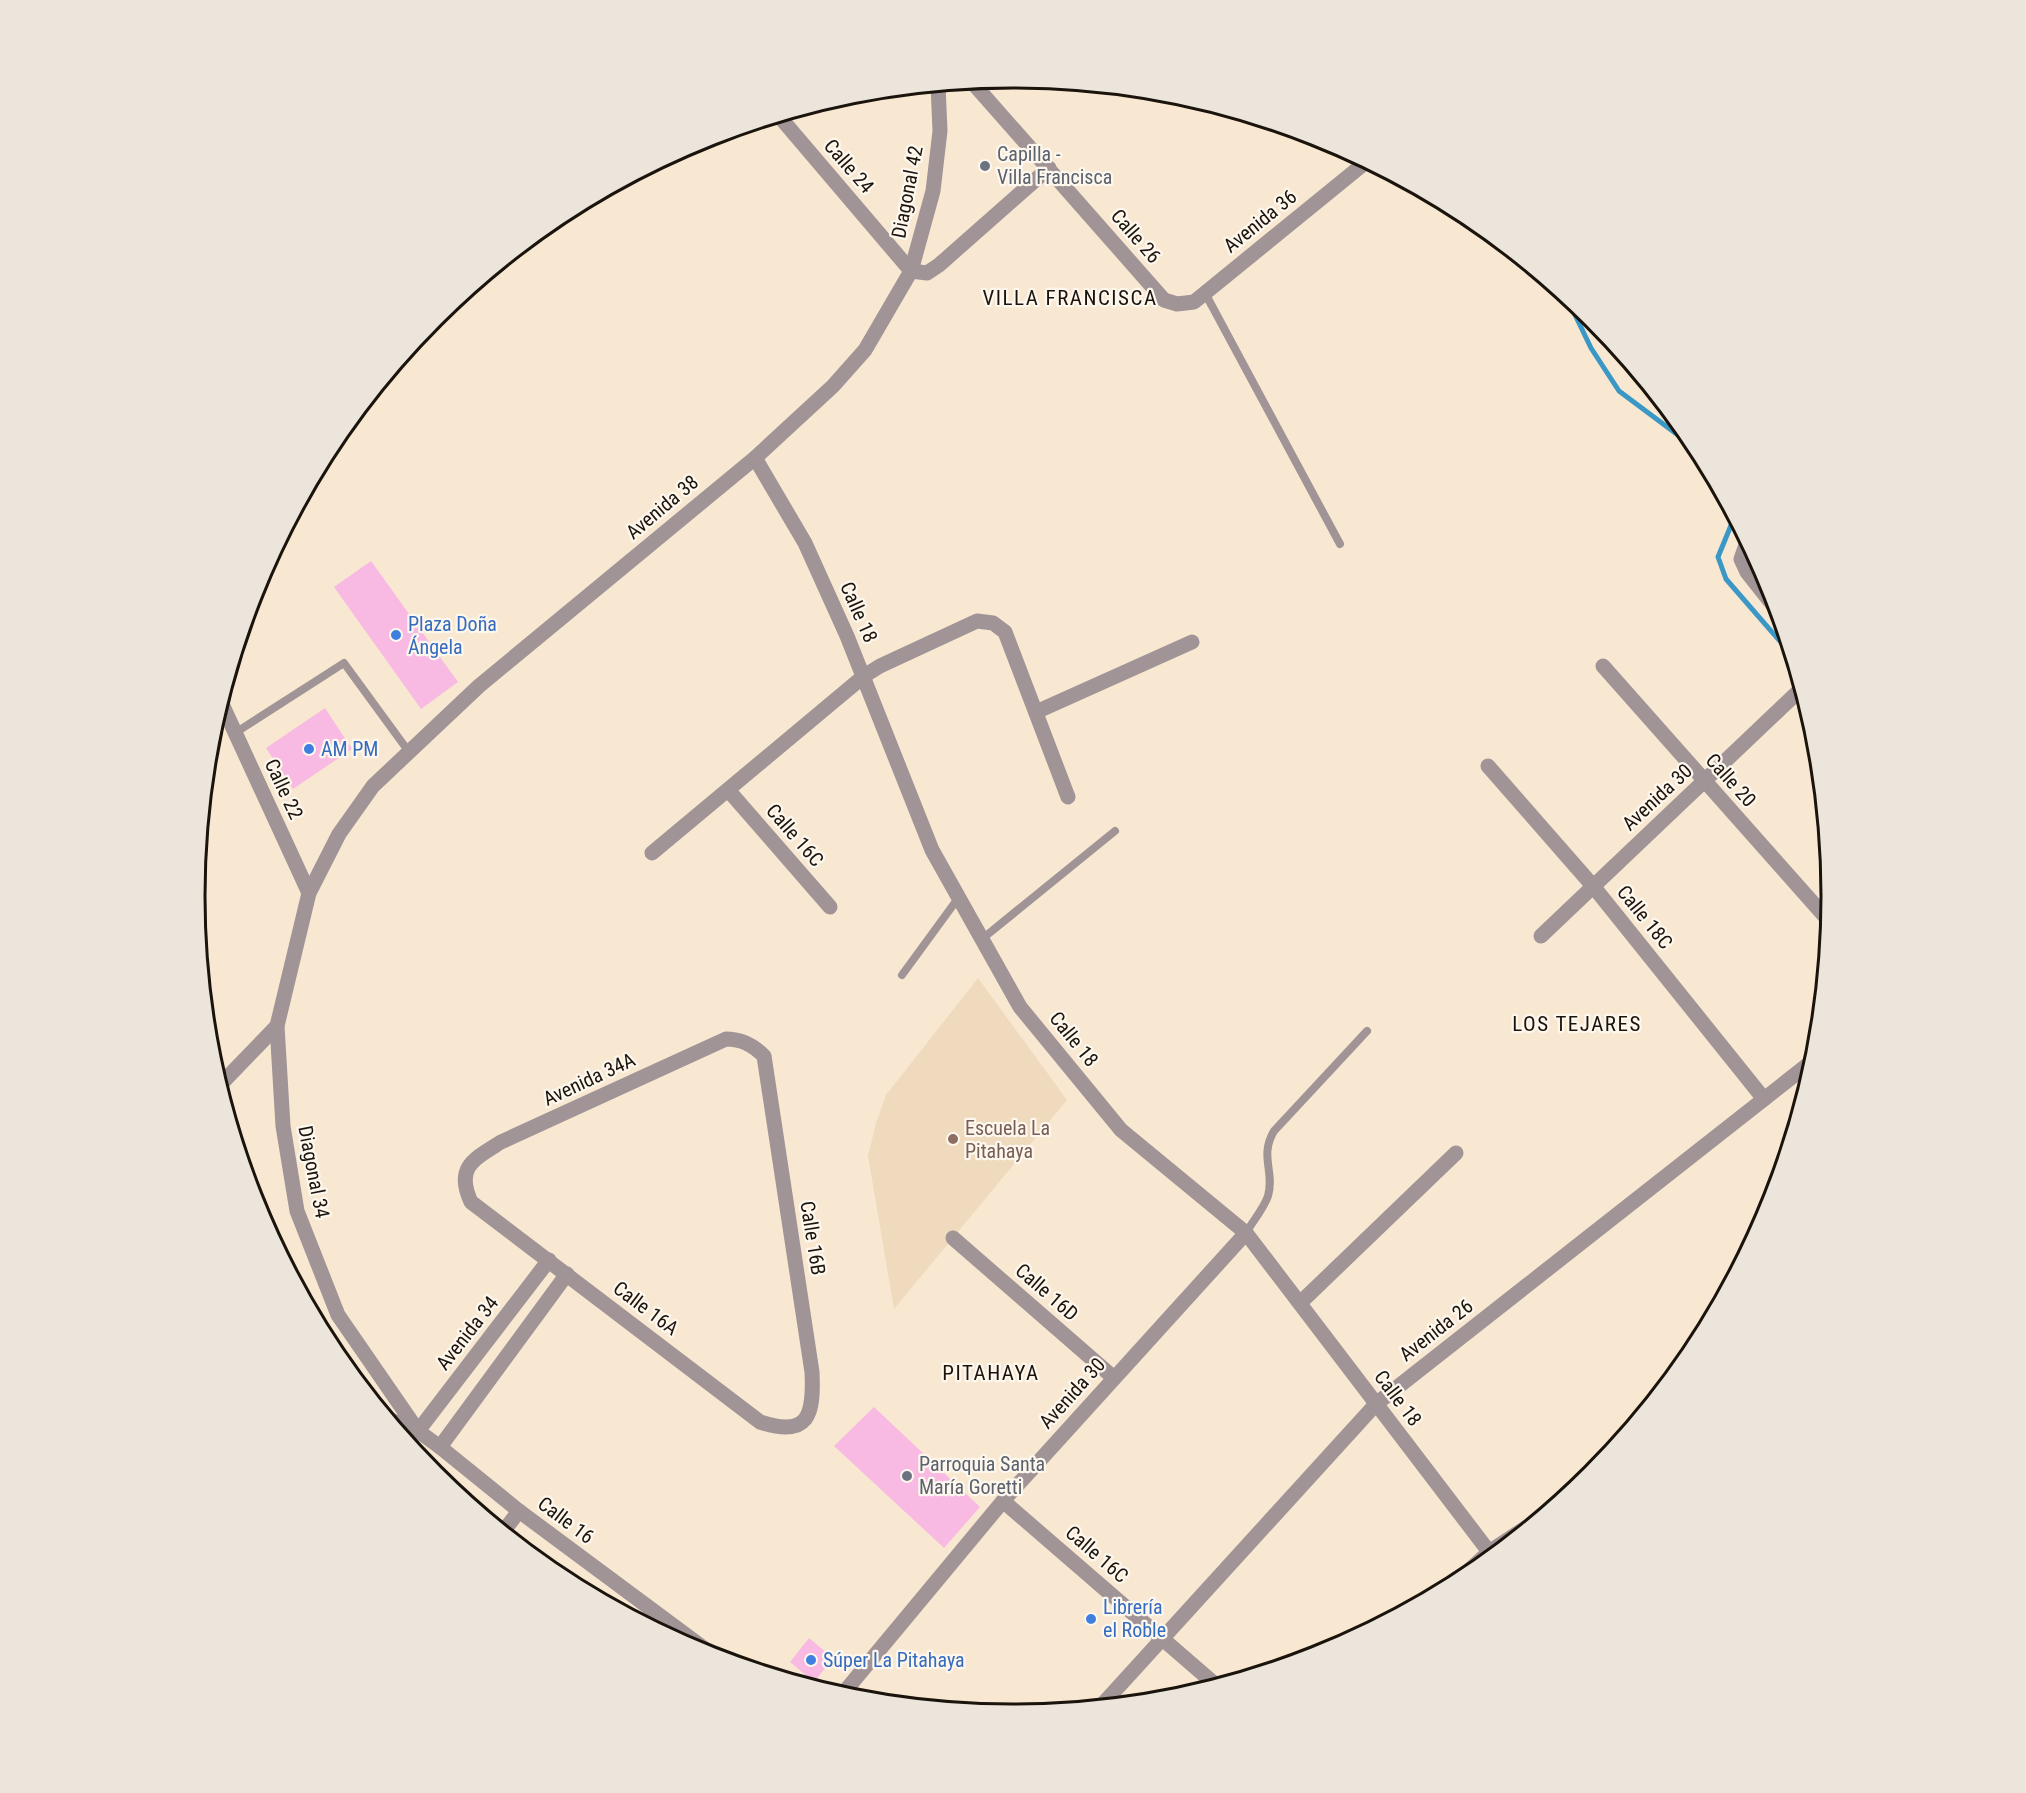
<svg xmlns="http://www.w3.org/2000/svg" width="2026" height="1793" font-family="'Roboto Condensed',sans-serif">
  <style>
    .built { fill: #efdabd }
    .lines { fill: none; stroke-linecap: round; stroke-linejoin: round }
    .stream { stroke: #3b97c5; stroke-width: 5 }
    .building { fill: #f8bae2 }
    .service { stroke: #a09497; stroke-width: 8 }
    .minor { stroke: #a09497; stroke-width: 15 }
    .tertiary { stroke: #a09497; stroke-width: 15 }
    .worship-dot { fill: #6b7280; stroke: #fdf7ee; stroke-width: 2 }
    .shop-dot { fill: #3f7fe0; stroke: #fdf7ee; stroke-width: 2 }
    .education-dot { fill: #8d6e63; stroke: #fdf7ee; stroke-width: 2 }
    .labels { text-anchor: middle; stroke-width: 4.5; stroke-linejoin: round; paint-order: stroke }
    .worship-label { font-size: 20px; fill: #5b616d; stroke: #fdf7ee; text-anchor: start }
    .street-label { font-size: 20px; fill: #1a140d; stroke: #fdf7ee }
    .shop-label { font-size: 20px; fill: #366cbe; stroke: #fdf7ee; text-anchor: start }
    .education-label { font-size: 20px; fill: #785e54; stroke: #fdf7ee; text-anchor: start }
    .neighbourhood-label { font-size: 21px; letter-spacing: 1.5px; fill: #1a140d; stroke: #fdf7ee }
    .rim { fill: none; stroke: #1a140d; stroke-width: 3 }
  </style>
  <rect width="100%" height="100%" fill="#f8e8d1"/>
  <polygon class="built" points="978,978 1067,1100 894,1309 868,1156 876,1123 886,1095"/>
  <g class="lines">
    <g class="stream">
      <polyline points="1566,296 1591,348 1619,391 1698,450"/>
      <polyline points="1734,518 1718,557 1726,579 1791,654"/>
    </g>
  </g>
  <g class="building">
    <polygon points="371,561 458,682 421,709 334,587"/>
    <polygon points="325,708 352,749 293,789 266,748"/>
    <polygon points="874,1407 980,1507 944,1548 834,1446"/>
    <polygon points="809,1638 833,1658 814,1682 790,1662"/>
  </g>
  <g class="lines">
    <g class="service">
      <polyline points="1205,293 1340,544"/>
      <polyline points="235,733 344,663 409,752"/>
      <polyline points="982,939 1115,831"/>
      <polyline points="902,975 959,897"/>
      <path d="M1246,1233C1253,1221 1264,1208 1268,1196C1275,1172 1259,1156 1274,1131L1367,1031"/>
    </g>
    <g class="minor">
      <polyline points="972,82 1164,300 1177,304 1194,302 1366,162"/>
      <polyline points="779,116 911,271 927,273 939,265 1049,168"/>
      <polyline points="755,458 805,543 847,636 932,850 1020,1007 1121,1130 1246,1233 1493,1557"/>
      <polyline points="1747,542 1741,559 1747,572 1777,610"/>
      <polyline points="1603,666 1829,921"/>
      <polyline points="1036,712 1192,642"/>
      <polyline points="1488,766 1593,886 1764,1099"/>
      <polyline points="729,791 830,907"/>
      <polyline points="652,853 864,676 880,666 977,621 993,623 1005,632 1068,797"/>
      <polyline points="1541,936 1801,689"/>
      <path d="M726,1039C742,1039 753,1045 764,1056L812,1372C814,1415 809,1438 760,1422L471,1202C455,1167 474,1159 501,1142Z"/>
      <polyline points="953,1238 1114,1378"/>
      <polyline points="1300,1303 1456,1153"/>
      <polyline points="418,1431 549,1260"/>
      <polyline points="440,1447 567,1274"/>
      <polyline points="1003,1501 1217,1686"/>
      <polyline points="503,1532 519,1511"/>
      <polyline points="1453,1585 1489,1552 1536,1521"/>
      <polyline points="841,1696 1003,1501 1246,1233"/>
      <polyline points="1101,1706 1376,1404 1815,1059"/>
    </g>
    <g class="tertiary">
      <polyline points="221,702 309,893"/>
      <polyline points="219,1086 277,1026"/>
      <polyline points="388,1419 418,1431 440,1447 519,1511 717,1658"/>
      <polyline points="418,1431 338,1315 297,1211 283,1126 277,1026 309,893 339,834 373,786 479,686 755,458 833,386 865,350 911,271 933,191 940,131 938,85"/>
    </g>
  </g>
  <g class="worship-dot">
    <circle cx="985" cy="166" r="6"/>
    <circle cx="907" cy="1476" r="6"/>
  </g>
  <g class="shop-dot">
    <circle cx="396" cy="635" r="6"/>
    <circle cx="309" cy="749" r="6"/>
    <circle cx="1091" cy="1619" r="6"/>
    <circle cx="811" cy="1660" r="6"/>
  </g>
  <circle class="education-dot" cx="953" cy="1139" r="6"/>
  <g class="labels">
    <g class="worship-label">
      <text x="997" y="161">Capilla -<tspan x="997" dy="23">Villa Francisca</tspan></text>
      <text x="919" y="1471">Parroquia Santa<tspan x="919" dy="23">María Goretti</tspan></text>
    </g>
    <g class="street-label">
      <text transform="translate(849 166) rotate(49)" y="7">Calle 24</text>
      <text transform="translate(907 192) rotate(-79)" y="7">Diagonal 42</text>
      <text transform="translate(1260 221) rotate(-39)" y="7">Avenida 36</text>
      <text transform="translate(1136 236) rotate(49)" y="7">Calle 26</text>
      <text transform="translate(662 507) rotate(-40)" y="7">Avenida 38</text>
      <text transform="translate(859 612) rotate(66)" y="7">Calle 18</text>
      <text transform="translate(1731 780) rotate(48)" y="7">Calle 20</text>
      <text transform="translate(284 789) rotate(65)" y="7">Calle 22</text>
      <text transform="translate(1657 797) rotate(-43)" y="7">Avenida 30</text>
      <text transform="translate(795 835) rotate(49)" y="7">Calle 16C</text>
      <text transform="translate(1645 917) rotate(51)" y="7">Calle 18C</text>
      <text transform="translate(1074 1039) rotate(51)" y="7">Calle 18</text>
      <text transform="translate(589 1079) rotate(-25)" y="7">Avenida 34A</text>
      <text transform="translate(314 1172) rotate(79)" y="7">Diagonal 34</text>
      <text transform="translate(813 1238) rotate(81)" y="7">Calle 16B</text>
      <text transform="translate(1047 1292) rotate(41)" y="7">Calle 16D</text>
      <text transform="translate(646 1308) rotate(37)" y="7">Calle 16A</text>
      <text transform="translate(1436 1330) rotate(-38)" y="7">Avenida 26</text>
      <text transform="translate(467 1333) rotate(-52)" y="7">Avenida 34</text>
      <text transform="translate(1072 1393) rotate(-48)" y="7">Avenida 30</text>
      <text transform="translate(1398 1398) rotate(53)" y="7">Calle 18</text>
      <text transform="translate(566 1520) rotate(37)" y="7">Calle 16</text>
      <text transform="translate(1097 1554) rotate(41)" y="7">Calle 16C</text>
    </g>
    <g class="shop-label">
      <text x="408" y="631">Plaza Doña<tspan x="408" dy="23">Ángela</tspan></text>
      <text x="321" y="756">AM PM</text>
      <text x="1103" y="1614">Librería<tspan x="1103" dy="23">el Roble</tspan></text>
      <text x="823" y="1667">Súper La Pitahaya</text>
    </g>
    <g class="education-label">
      <text x="965" y="1135">Escuela La<tspan x="965" dy="23">Pitahaya</tspan></text>
    </g>
    <g class="neighbourhood-label">
      <text x="1070" y="305">VILLA FRANCISCA</text>
      <text x="1577" y="1031">LOS TEJARES</text>
      <text x="991" y="1380">PITAHAYA</text>
    </g>
  </g>
  <path d="M0 0H2026V1793H0ZM205 896a808 808 0 1 1 1616 0a808 808 0 1 1-1616 0Z" fill="#ebe5dc" fill-rule="evenodd"/>
  <path class="rim" d="M205 896a808 808 0 1 1 1616 0a808 808 0 1 1-1616 0Z"/>
</svg>
